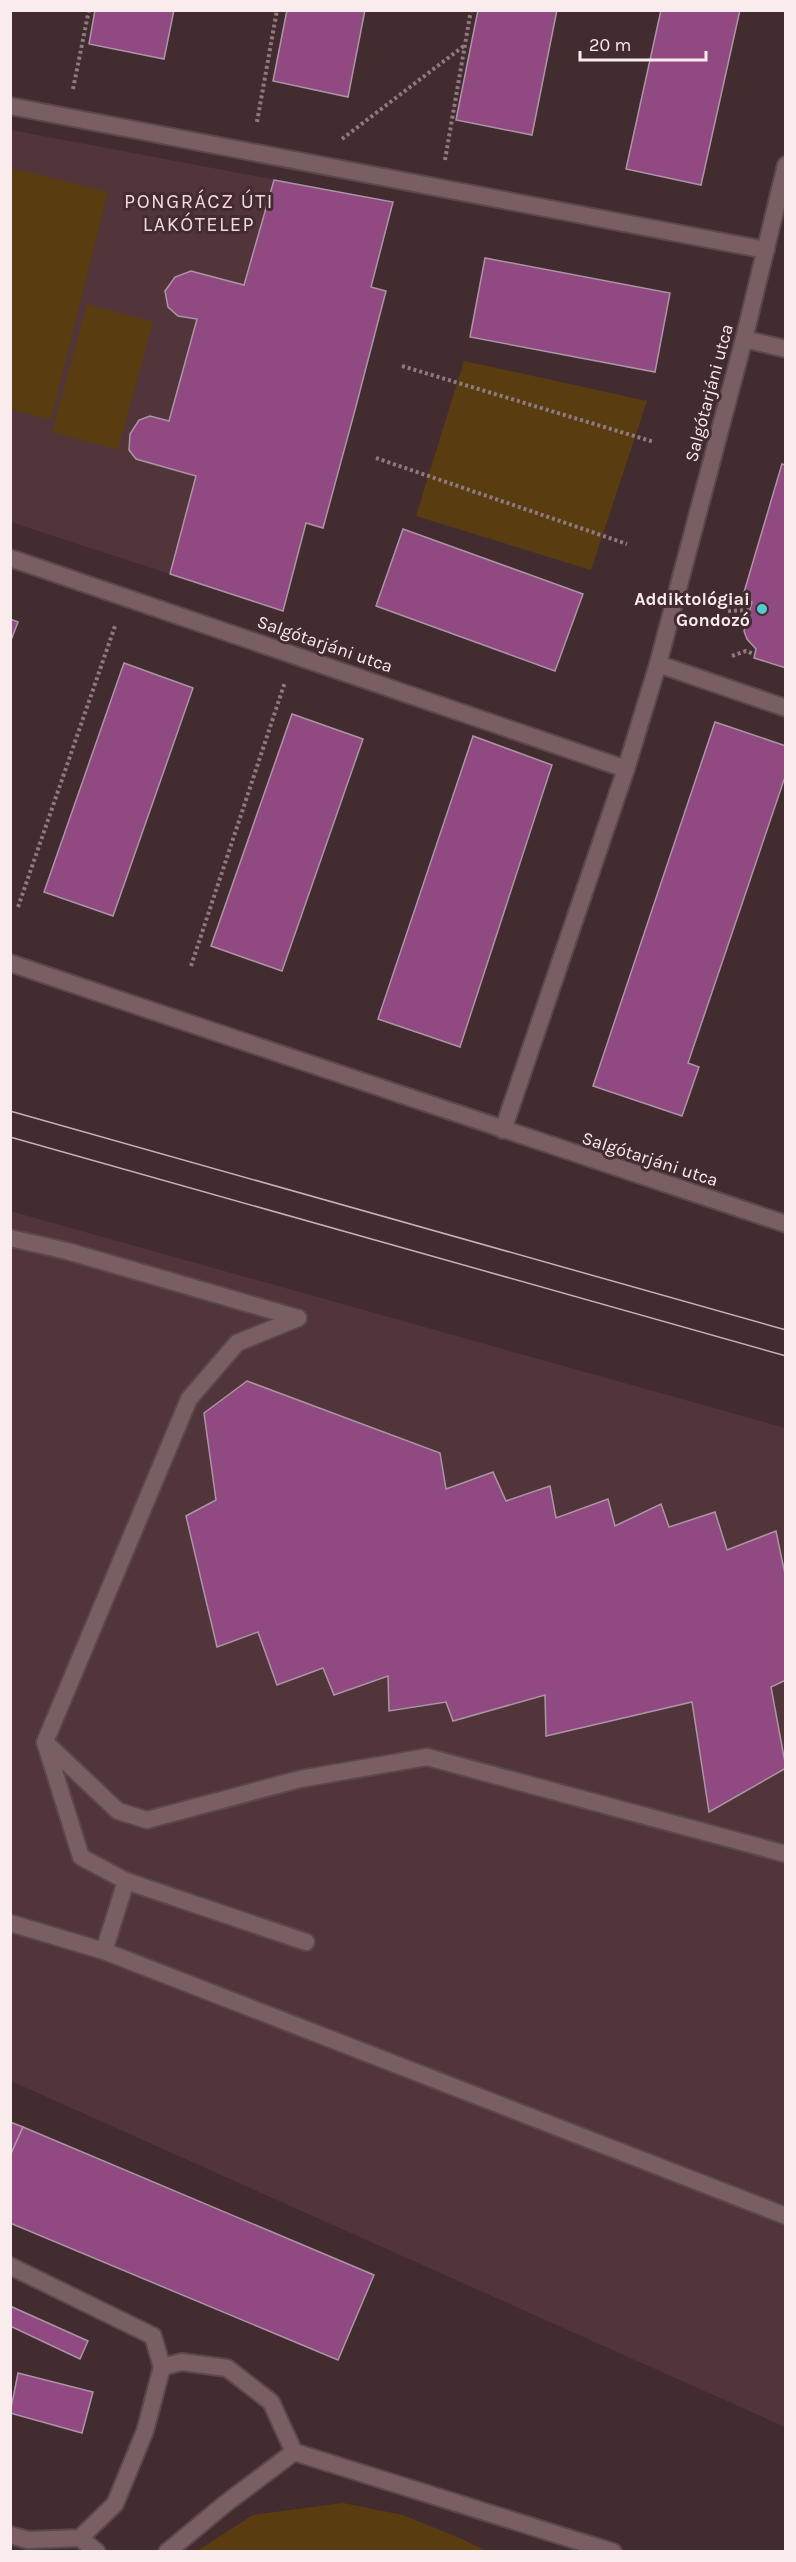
<svg xmlns="http://www.w3.org/2000/svg" width="796" height="2562" font-family="Karla,sans-serif">
  <style>
    .built { fill: #52353a }
    .green { fill: #593d10 }
    .building { fill: #904a81; stroke: #ab95a5; stroke-width: 1.5 }
    .lines { fill: none; stroke-linecap: round; stroke-linejoin: round }
    .service-casing { stroke: #5b484b; stroke-width: 20 }
    .minor-casing { stroke: #5b484b; stroke-width: 20 }
    .tertiary-casing { stroke: #5b484b; stroke-width: 20 }
    .path { stroke: #8f7b7e; stroke-width: 4; stroke-dasharray: 3 3; stroke-linecap: butt }
    .service { stroke: #795f62; stroke-width: 16 }
    .minor { stroke: #795f62; stroke-width: 16 }
    .tertiary { stroke: #795f62; stroke-width: 16 }
    .tram { stroke: #c4b2b5; stroke-width: 1.5 }
    .poi-dot { fill: #52cbd7; stroke: #432c30; stroke-width: 2 }
    .labels { text-anchor: middle; stroke-width: 6; stroke-linejoin: round; paint-order: stroke }
    .street-label { font-size: 18px; fill: #faebed; stroke: #432c30 }
    .poi-label { font-size: 18px; font-weight: bold; fill: #faebed; stroke: #432c30; text-anchor: end }
    .neighbourhood-label { font-size: 20px; letter-spacing: 1.5px; fill: #f6d8dc; stroke: #432c30 }
  </style>
  <rect width="100%" height="100%" fill="#432c30"/>
  <g class="built">
    <polygon points="11,130 393,202 371,287 386,291 355,410 323,528 306,523 283,611 11,522"/>
    <polygon points="10,1211 785,1428 785,2427 11,2081"/>
  </g>
  <g class="green">
    <polygon points="11,168 108,192 51,420 11,409"/>
    <polygon points="87,304 153,322 118,450 52,432"/>
    <polygon points="464,361 647,401 591,570 416,516"/>
    <polygon points="343,2503 403,2515 462,2539 486,2551 197,2551 253,2515"/>
  </g>
  <g class="building">
    <polygon points="95,10 174,10 164,59 89,44"/>
    <polygon points="287,10 365,10 348,97 273,81"/>
    <polygon points="478,10 557,10 532,135 456,120"/>
    <polygon points="661,10 740,10 701,185 626,169"/>
    <polygon points="274,180 393,202 371,287 386,291 355,410 323,528 306,523 283,611 170,574 196,476 136,459 129,450 130,434 139,420 150,416 169,421 197,319 178,316 168,307 165,291 175,277 191,271 244,285"/>
    <polygon points="485,258 670,293 655,372 470,337"/>
    <polygon points="782,464 786,465 786,668 754,658 756,649 747,639 744,631 752,602 742,599"/>
    <polygon points="403,529 583,594 555,671 376,606"/>
    <polygon points="10,619 18,622 10,643"/>
    <polygon points="124,663 193,688 113,916 44,892"/>
    <polygon points="292,714 363,739 282,971 211,946"/>
    <polygon points="715,722 786,746 786,774 688,1063 699,1067 682,1116 593,1086"/>
    <polygon points="473,736 552,765 460,1047 378,1019"/>
    <polygon points="247,1381 440,1453 446,1489 493,1472 506,1501 550,1486 556,1518 608,1499 615,1526 661,1504 669,1527 715,1512 727,1550 776,1531 786,1579 786,1680 771,1687 786,1768 709,1812 692,1702 546,1736 545,1695 453,1721 446,1702 389,1711 388,1676 334,1695 323,1668 277,1685 258,1632 217,1647 186,1516 216,1500 204,1413"/>
    <polygon points="10,2122 23,2127 10,2156"/>
    <polygon points="23,2127 374,2275 338,2360 10,2223 10,2156"/>
    <polygon points="10,2306 88,2341 80,2359 10,2326"/>
    <polygon points="18,2373 93,2392 82,2433 10,2413"/>
  </g>
  <g class="lines">
    <defs>
      <g id="service">
        <polyline points="10,1238 67,1251 298,1318"/>
        <polyline points="298,1318 237,1343 189,1399 45,1742 81,1857 126,1881 306,1942"/>
        <polyline points="46,1743 118,1811 147,1820 300,1779 427,1757 786,1854"/>
        <polyline points="10,1923 104,1951 786,2216"/>
        <polyline points="104,1951 126,1881"/>
        <polyline points="10,2266 153,2336 162,2367"/>
        <polyline points="10,2535 28,2540 80,2538 115,2504 145,2431 162,2367 182,2362 227,2368 271,2402 294,2452 613,2552"/>
        <polyline points="80,2538 97,2552"/>
        <polyline points="167,2552 225,2504 294,2452"/>
      </g>
      <g id="minor">
        <polyline points="10,106 766,250"/>
        <polyline points="744,339 786,349"/>
        <polyline points="10,558 626,769"/>
        <polyline points="658,664 786,708"/>
        <polyline points="503,1130 626,769 658,664 744,339 786,165"/>
      </g>
      <polyline id="tertiary" points="10,963 786,1224"/>
    </defs>
    <use href="#service" class="service-casing"/>
    <use href="#minor" class="minor-casing"/>
    <use href="#tertiary" class="tertiary-casing"/>
    <g class="path">
      <polyline points="73,89 89,10"/>
      <polyline points="257,122 277,10"/>
      <polyline points="342,139 465,45"/>
      <polyline points="445,160 471,10"/>
      <polyline points="402,366 654,442"/>
      <polyline points="376,458 627,544"/>
      <polyline points="728,611 750,610"/>
      <polyline points="732,656 746,651 754,654"/>
      <polyline points="18,907 115,626"/>
      <polyline points="191,966 285,682"/>
    </g>
    <use href="#service" class="service"/>
    <use href="#minor" class="minor"/>
    <use href="#tertiary" class="tertiary"/>
    <g class="tram">
      <polyline points="10,1111 786,1330"/>
      <polyline points="10,1137 786,1356"/>
    </g>
  </g>
  <circle class="poi-dot" cx="762" cy="609" r="6"/>
  <g class="labels">
    <g class="street-label">
      <text transform="translate(709 393) rotate(-75)" y="6">Salgótarjáni utca</text>
      <text transform="translate(325 644) rotate(19)" y="6">Salgótarjáni utca</text>
      <text transform="translate(650 1159) rotate(18)" y="6">Salgótarjáni utca</text>
    </g>
    <g class="poi-label">
      <text x="750" y="605">Addiktológiai<tspan x="750" dy="21">Gondozó</tspan></text>
    </g>
    <g class="neighbourhood-label">
      <text x="199" y="208">PONGRÁCZ ÚTI<tspan x="199" dy="23">LAKÓTELEP</tspan></text>
    </g>
  </g>
  <rect width="796" height="2562" fill="none" stroke="#faebed" stroke-width="24"/>
  <path d="M580 51v9h126v-9" fill="none" stroke="#faebed" stroke-width="3"/>
  <text x="589" y="51" font-size="18" fill="#faebed" stroke="#432c30" stroke-width="4.5" paint-order="stroke">20 m</text>
</svg>
